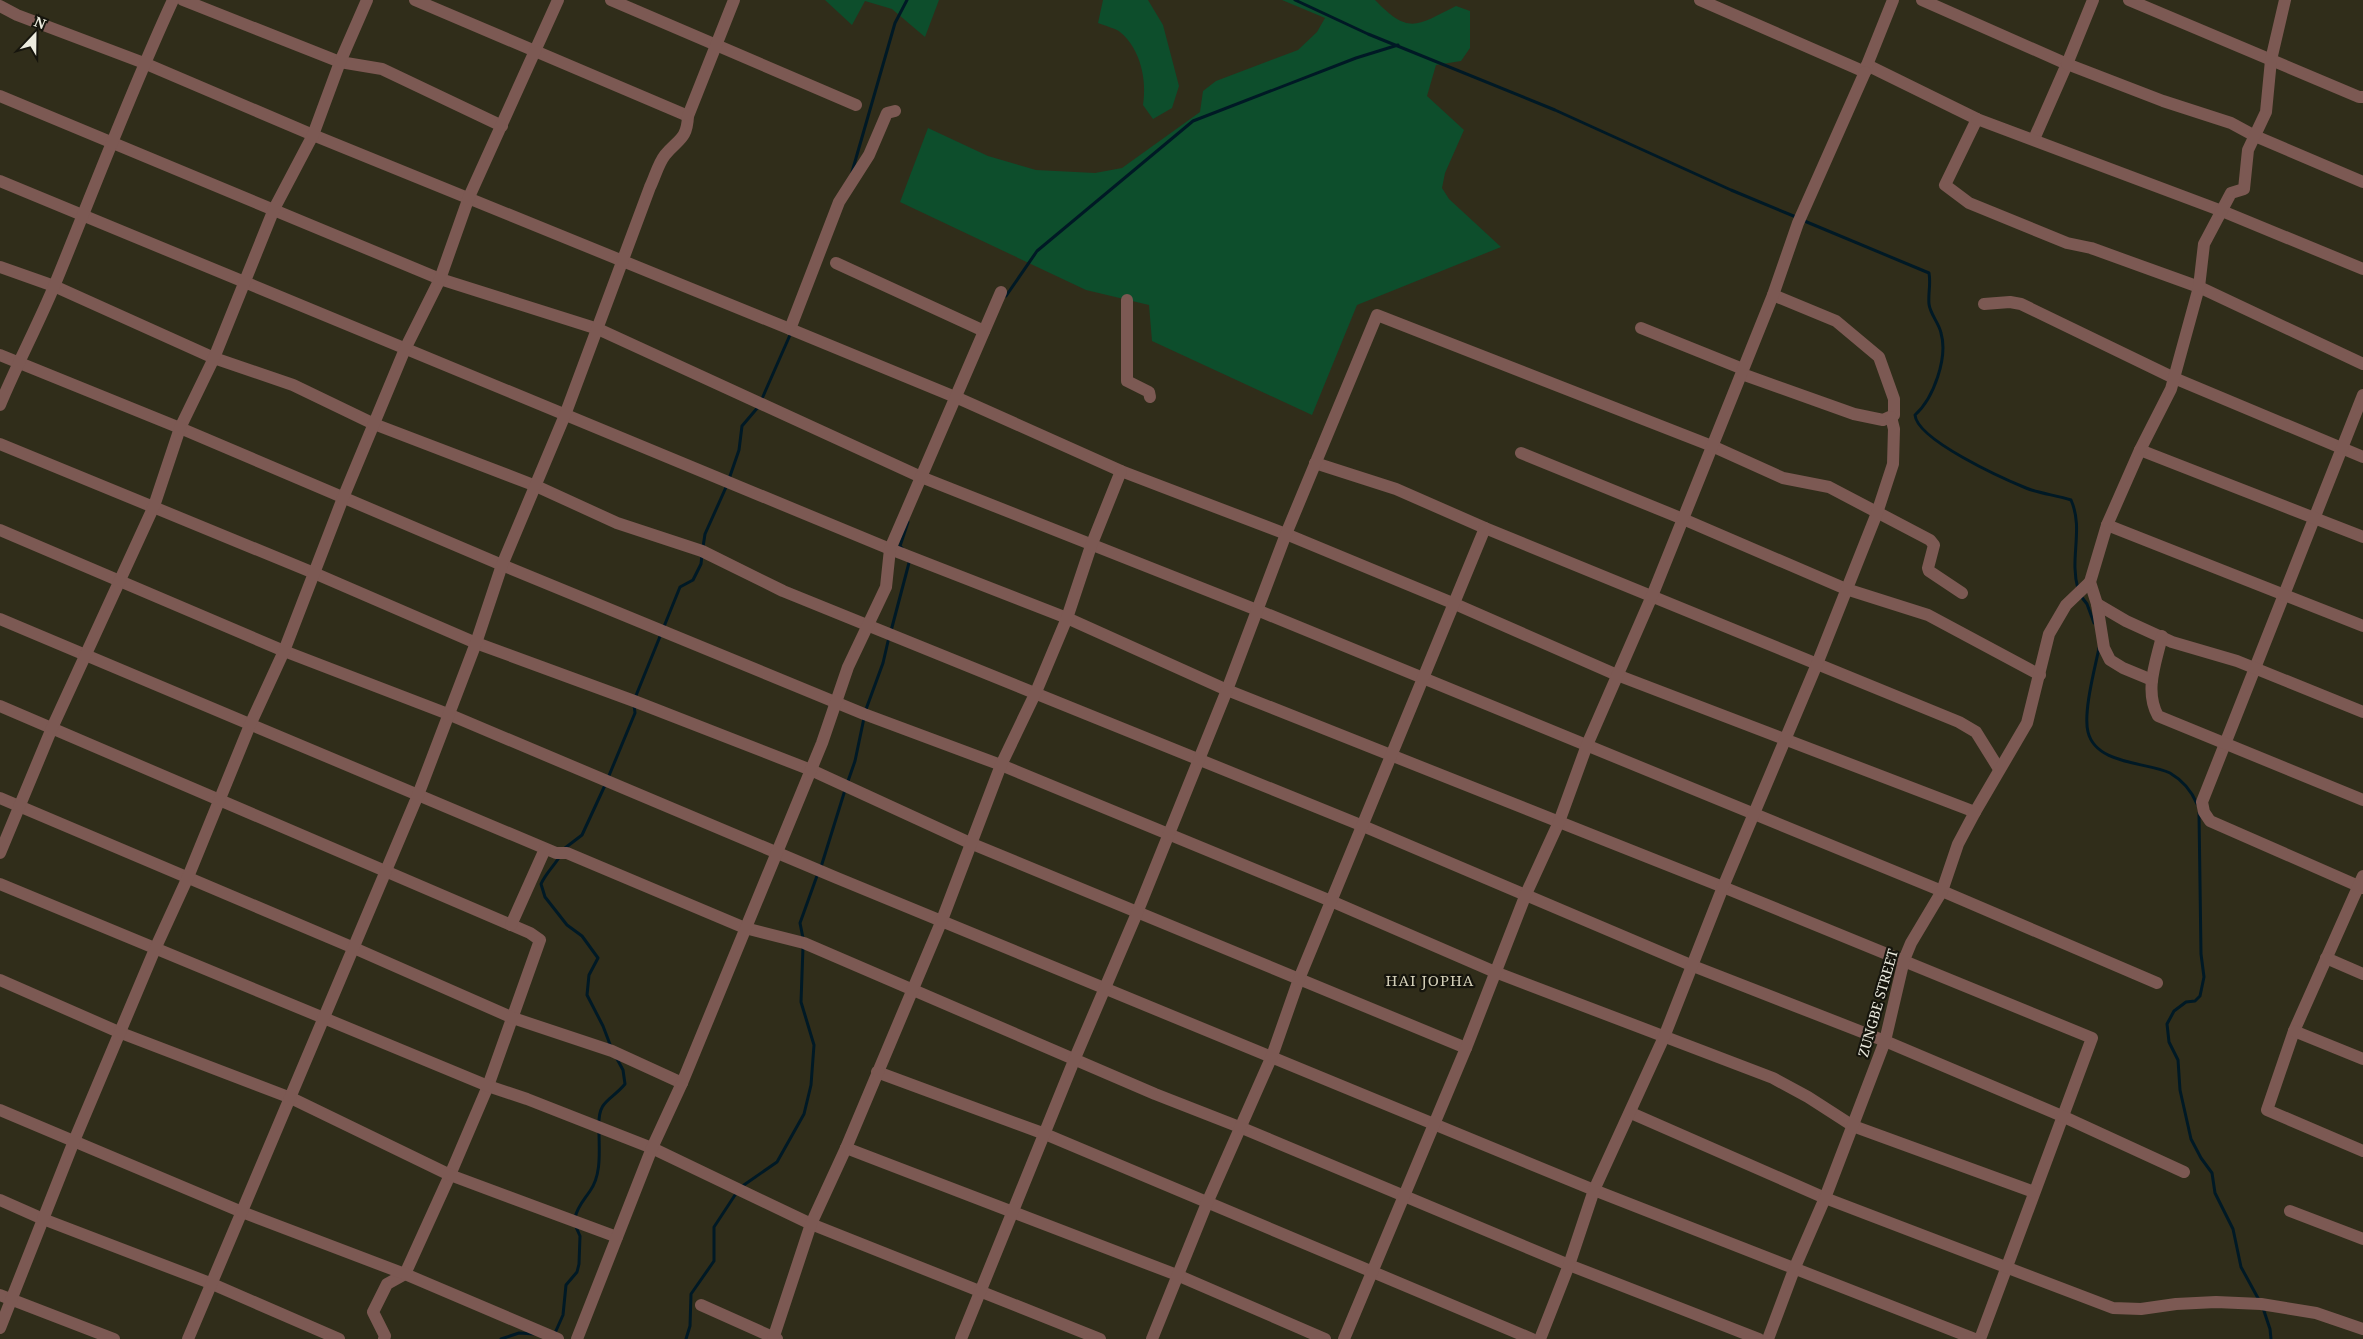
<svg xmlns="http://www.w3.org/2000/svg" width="2363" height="1339" font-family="'Noto Serif',serif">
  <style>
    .green { fill: #0d4e2c }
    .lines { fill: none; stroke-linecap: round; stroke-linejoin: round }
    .stream { stroke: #001925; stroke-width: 3 }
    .street { stroke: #7c5953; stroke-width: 12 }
    .labels { text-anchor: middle; stroke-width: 4.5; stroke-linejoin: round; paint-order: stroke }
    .street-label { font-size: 14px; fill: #ecebdf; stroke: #16150d }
    .neighbourhood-label { font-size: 15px; letter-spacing: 1px; fill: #d2ceb7; stroke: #16150d }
  </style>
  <rect width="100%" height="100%" fill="#302d1a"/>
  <g class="green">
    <polygon points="825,0 939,0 925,37 892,9 865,1 852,25"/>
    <path d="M1103,0H1148L1163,25L1179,86L1172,108L1153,119L1143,105C1147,81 1141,49 1120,32C1115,28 1105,26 1098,23Z"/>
    <path d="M1282,0H1375C1409,35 1416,26 1456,6L1470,11V48L1461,61L1436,65L1427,96L1464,130L1445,173L1442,188L1449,199L1501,247L1357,305L1312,415L1152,341L1149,305L1086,290L900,202L928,128L988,156L1036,170L1095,173L1122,168L1200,112L1203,91L1216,81L1298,50L1317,32L1325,18Z"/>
  </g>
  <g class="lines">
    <g class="stream">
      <polyline points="1295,0 1368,34 1555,110 1731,190 1796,217"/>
      <polyline points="852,172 895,23 907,0"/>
      <path d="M1802,220L1929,273C1931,284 1928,293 1929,304C1930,314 1939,323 1941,333C1948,357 1934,398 1915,415C1917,440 2004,479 2026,488C2040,494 2057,495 2071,500C2084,529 2069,558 2078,589"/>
      <polyline points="1006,296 1037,251 1193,121 1356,58 1398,45"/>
      <polyline points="761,401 790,335"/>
      <polyline points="729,479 739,450 742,426 759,406"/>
      <polyline points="703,547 705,534 727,485"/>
      <polyline points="902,548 900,546 908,522"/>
      <polyline points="2080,595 2087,604 2094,623"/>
      <polyline points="663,629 680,587 693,580 701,564 702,555"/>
      <polyline points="891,631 910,559"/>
      <path d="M2099,648C2095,668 2083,712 2088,732C2096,765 2147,762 2170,773C2182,780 2192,792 2197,804"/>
      <polyline points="635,698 661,634"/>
      <polyline points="865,712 883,663 889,637"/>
      <polyline points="608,778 635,713 634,704"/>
      <polyline points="847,784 855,761 864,718"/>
      <polyline points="2199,813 2201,954 2204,977 2200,996 2195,1001 2186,1002 2174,1011 2167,1024 2169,1042 2178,1060 2180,1090 2191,1139 2201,1158 2212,1173 2215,1193 2233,1229 2241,1267 2259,1300"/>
      <polyline points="565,848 582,835 606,783"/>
      <path d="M560,856C554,866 546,873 541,884L545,897L567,925L582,936L598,958L589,975L587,995L603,1026L611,1047"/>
      <polyline points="821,867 845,790"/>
      <polyline points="803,938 800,923 818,873"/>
      <path d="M599,1125C598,1100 611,1101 625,1084L623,1070L616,1057"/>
      <polyline points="741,1187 777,1162 804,1114 811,1085 814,1045 801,1002 803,947"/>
      <path d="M575,1218C577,1207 584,1200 590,1191C602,1174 599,1150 599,1131"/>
      <polyline points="2263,1308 2270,1329 2271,1339"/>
      <polyline points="555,1333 563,1315 566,1285 577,1272 579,1264 580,1236 576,1227"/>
      <polyline points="501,1339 519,1333 534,1334"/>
      <polyline points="686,1339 690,1326 691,1294 714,1261 714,1227 737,1192"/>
    </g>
    <g class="street">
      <polyline points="183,0 340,62 382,69 502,126"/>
      <polyline points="415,0 688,116"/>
      <polyline points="611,0 856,105"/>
      <polyline points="1700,0 1865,72 1867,65 1977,119 1945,185 1969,203 2067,243 2091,248 2199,287 2363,364"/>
      <polyline points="1922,0 2067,64 2034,139"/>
      <polyline points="2093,0 2067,64 2163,101 2231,123 2255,136 2363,182"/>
      <polyline points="2129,0 2359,97 2363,97"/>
      <polyline points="0,6 17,15 144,63 313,135 790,329 960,399 1121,471 1286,534 1455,604 1617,675 1975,812"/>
      <polyline points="1867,65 1893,0"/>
      <polyline points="0,96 440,279 598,329 921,477 1257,610 1942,891 2157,983"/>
      <polyline points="1977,119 2222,211 2363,269"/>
      <polyline points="0,181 890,549 1067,618 1227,690 1723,887 2092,1038 1980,1339"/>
      <polyline points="836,263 984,331"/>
      <polyline points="0,267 54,286 214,358 293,385 374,424 536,486 617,523 702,551 783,591 1363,826 1693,966 1885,1041 2062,1116 2184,1172"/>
      <polyline points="1127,300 1127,381 1149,392 1150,397"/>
      <polyline points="1984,304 2010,302 2021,304 2174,378 2363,457"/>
      <polyline points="1641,328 1743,369"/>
      <polyline points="790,329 839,202 869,155 887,113 895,111"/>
      <polyline points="0,355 180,428 502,565 864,714 1001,765 1331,901 1495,972 1773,1078 1808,1097 1853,1126 2034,1192"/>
      <polyline points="1742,374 1854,414 1883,420 1894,415 1894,399 1879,357 1836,321 1773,295"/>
      <polyline points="2363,395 2202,802 2204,812 2210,821 2363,888"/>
      <path d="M0,405C17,364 38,325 55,284C94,189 130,93 173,0"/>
      <polyline points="0,444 314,573 476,643 634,701 811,770 970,843 1466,1048"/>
      <polyline points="2140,450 2363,537"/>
      <polyline points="1521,453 1683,519 1846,589 1928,615 2040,675"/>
      <polyline points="1315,463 1396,489 1485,528 1959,722 1976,732 1999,769"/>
      <polyline points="2107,525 2363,626"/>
      <polyline points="0,530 284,651 448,714 837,878 1594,1190 1975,1339"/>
      <polyline points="2097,604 2126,621 2172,642 2237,661 2363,712"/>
      <polyline points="0,619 556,853 567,853 745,928 804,943 1155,1094 1242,1128 1569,1265 1759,1339"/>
      <path d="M2162,636C2156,663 2144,690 2158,716L2363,800"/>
      <polyline points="2152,680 2123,668 2110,660 2104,648 2097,604 2090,582 2107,525 2140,450 2171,389 2199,287 2204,244 2231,193 2244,189 2248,150 2266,112 2271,60 2285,0"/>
      <polyline points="0,706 530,933 540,940 488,1086 450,1175 405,1274 387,1284 373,1312 385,1336 384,1339"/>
      <polyline points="0,798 354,948 513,1018 612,1051 682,1083"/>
      <polyline points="0,853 52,728 154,506 180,428 214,358 274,209 313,135 340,62 367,0"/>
      <polyline points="2363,876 2294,1031 2267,1110 2363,1151"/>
      <polyline points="0,884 488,1086 527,1099 652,1148 811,1224 1100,1339"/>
      <polyline points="511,925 545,849"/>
      <polyline points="2326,958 2363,974"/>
      <polyline points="0,980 121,1033 291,1098 450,1175 617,1237"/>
      <polyline points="2294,1031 2363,1059"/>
      <polyline points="877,1072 1045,1134 1532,1339"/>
      <polyline points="0,1110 242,1212 405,1274 558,1339"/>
      <polyline points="1631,1113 1825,1198 2113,1308 2141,1309 2176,1304 2216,1302 2261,1304 2316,1313 2363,1329"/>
      <polyline points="846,1148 1177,1275 1325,1339"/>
      <polyline points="0,1200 43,1219 210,1283 339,1339"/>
      <polyline points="2290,1211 2363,1239"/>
      <polyline points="0,1295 114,1339"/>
      <polyline points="701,1305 777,1339"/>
      <polyline points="0,1328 74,1141 155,949 188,877 250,725 284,651 343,498 405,349 440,279 469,197 558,0"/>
      <path d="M188,1339L418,795L476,643L502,565L565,415L650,187C655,177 658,164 665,155C678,139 687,140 688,116L734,0"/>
      <polyline points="577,1339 652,1148 682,1083 822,743 848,667 886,587 890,549 1001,292"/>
      <polyline points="773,1339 811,1224 846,1148 942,920 1001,765 1036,692 1067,618 1091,546 1121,471"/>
      <polyline points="961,1339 1075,1058 1137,913 1227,690 1286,534 1377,315 1712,446 1783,478 1829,487 1930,540 1934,545 1928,568 1929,571 1962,593"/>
      <polyline points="1152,1339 1207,1203 1272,1056 1299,979 1485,528"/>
      <polyline points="1344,1339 1466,1048 1526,894 1559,822 1587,745 1652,596 1773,295 1798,223 1865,72"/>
      <polyline points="1540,1339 1569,1265 1594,1190 1664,1037 1723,887 1817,664 1877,513 1893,464 1894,429 1891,417"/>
      <polyline points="1768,1339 1795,1267 1825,1198 1885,1041 1904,960 1911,943 1942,891 1958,844 1975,812 2027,723 2049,634 2066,605 2090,582"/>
    </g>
  </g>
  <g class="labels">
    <g class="street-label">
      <text transform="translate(1878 1003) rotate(-74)" y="5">ZUNGBE STREET</text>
    </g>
    <g class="neighbourhood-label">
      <text x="1430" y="986">HAI JOPHA</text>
    </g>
  </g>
  <g transform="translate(35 35) rotate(22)" stroke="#16150d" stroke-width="4" paint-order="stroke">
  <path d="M0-4L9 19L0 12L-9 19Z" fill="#ecebdf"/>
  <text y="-8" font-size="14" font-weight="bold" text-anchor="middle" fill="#ecebdf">N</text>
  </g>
</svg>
